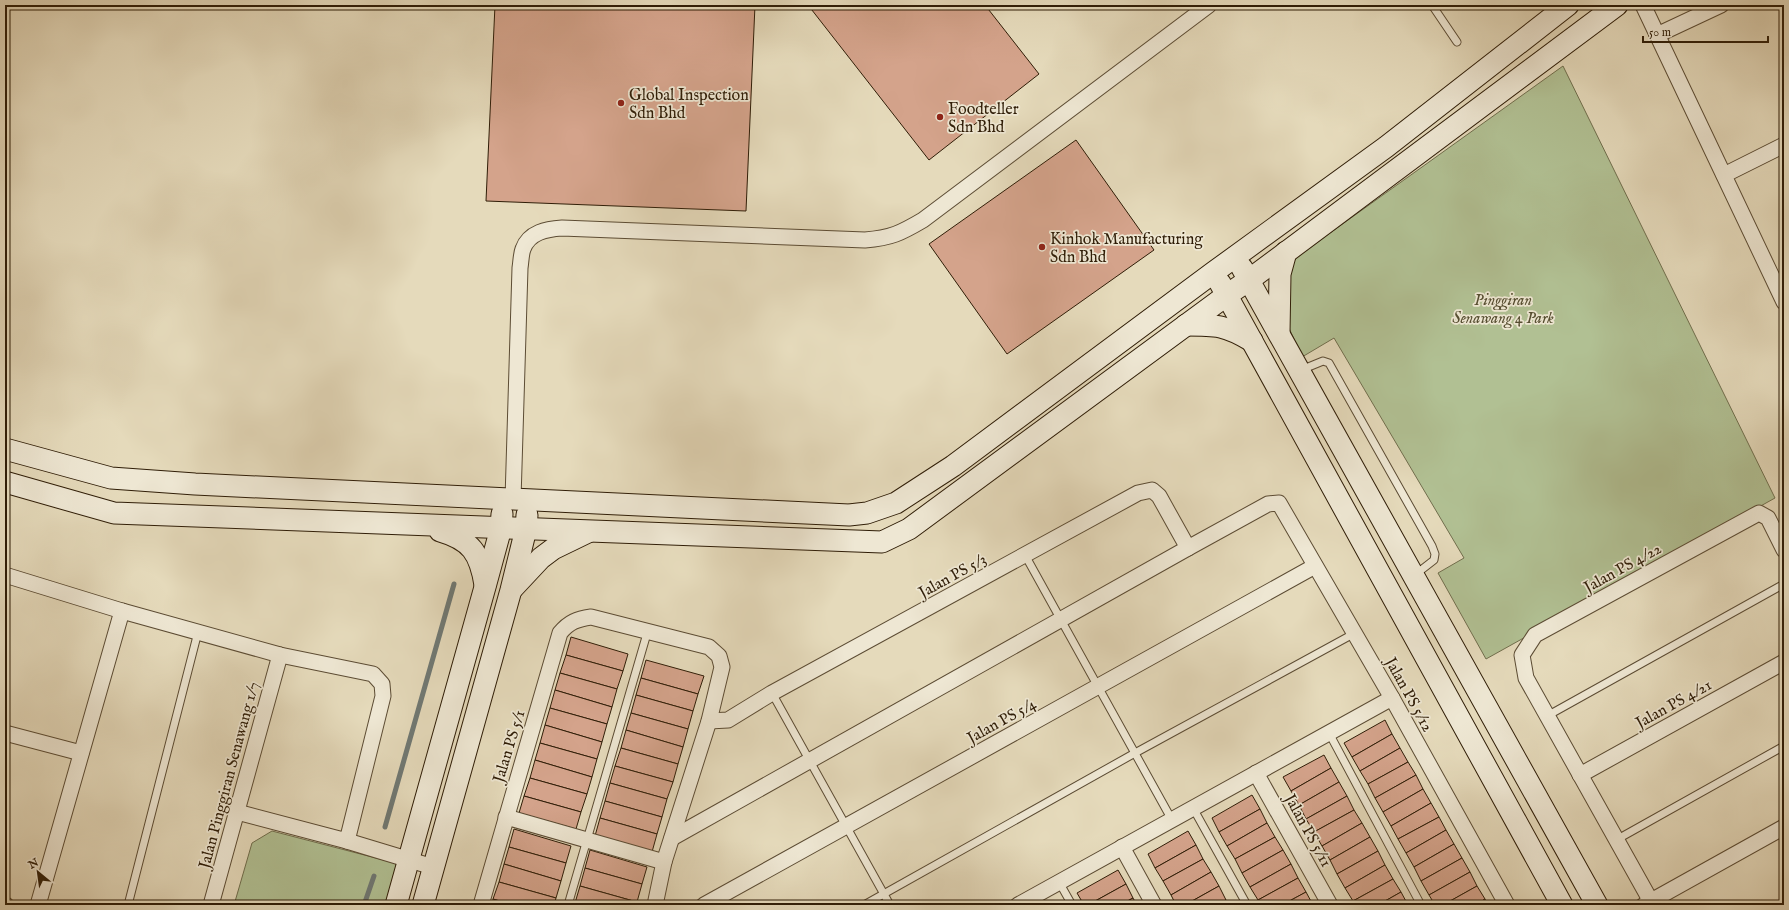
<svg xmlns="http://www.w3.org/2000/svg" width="1789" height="910" font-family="'IM FELL English',serif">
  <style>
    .green { fill: #b1c093; stroke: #706e4d }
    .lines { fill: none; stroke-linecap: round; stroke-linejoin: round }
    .stream { stroke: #707974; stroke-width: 5 }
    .building { fill: #d4a38b; stroke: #2f1d07 }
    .lane-casing { stroke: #5c4c34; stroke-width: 9 }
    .street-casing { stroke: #5c4c34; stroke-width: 17 }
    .secondary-casing { stroke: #2f1d07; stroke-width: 23 }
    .lane { stroke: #eee7d3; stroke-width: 7 }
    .street { stroke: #eee7d3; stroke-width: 15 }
    .secondary { stroke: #eee7d3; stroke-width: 21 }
    .poi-dot { fill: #8f2418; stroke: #eee7d3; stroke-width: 1.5 }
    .labels { text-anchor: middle; stroke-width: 3.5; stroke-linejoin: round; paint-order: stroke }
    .poi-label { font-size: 16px; fill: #2f1d07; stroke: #eee7d3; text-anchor: start }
    .park-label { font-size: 16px; font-style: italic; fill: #564e31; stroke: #eee7d3 }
    .street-label { font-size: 16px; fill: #2f1d07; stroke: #eee7d3 }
  </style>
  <rect width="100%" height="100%" fill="#e5dabb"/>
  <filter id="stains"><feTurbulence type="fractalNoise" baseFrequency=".005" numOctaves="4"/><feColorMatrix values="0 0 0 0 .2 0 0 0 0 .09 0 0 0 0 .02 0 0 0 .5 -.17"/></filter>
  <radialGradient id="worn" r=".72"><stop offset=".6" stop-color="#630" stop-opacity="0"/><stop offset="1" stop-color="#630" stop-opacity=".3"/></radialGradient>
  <g class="green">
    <polygon points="1563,66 1775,498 1486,659 1438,573 1464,558 1334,338 1302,357 1289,328 1289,273 1295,258"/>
    <polygon points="272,831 399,864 387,905 234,905 252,843"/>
  </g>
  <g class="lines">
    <g class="stream">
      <polyline points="385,827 454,584"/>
      <polyline points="364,905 374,876"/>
    </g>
  </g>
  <g class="building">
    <polygon points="495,5 755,5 746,211 486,201"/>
    <polygon points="808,5 985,5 1039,74 929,160"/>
    <polygon points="1076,140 1154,250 1007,354 929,244"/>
    <polygon points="571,637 628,654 623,671 566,655"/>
    <polygon points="566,655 623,671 617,689 560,673"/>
    <polygon points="646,660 704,676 698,694 641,678"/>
    <polygon points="560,673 617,689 612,707 555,690"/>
    <polygon points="641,678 698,694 693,711 636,695"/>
    <polygon points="555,690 612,707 607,724 550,708"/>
    <polygon points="636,695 693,711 688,729 631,713"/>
    <polygon points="550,708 607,724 602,742 545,725"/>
    <polygon points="631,713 688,729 683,747 626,730"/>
    <polygon points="1385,720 1392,734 1352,757 1344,743"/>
    <polygon points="545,725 602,742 597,759 540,743"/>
    <polygon points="626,730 683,747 678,764 621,748"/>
    <polygon points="1392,734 1400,748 1360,771 1352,757"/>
    <polygon points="540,743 597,759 592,777 535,760"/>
    <polygon points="621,748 678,764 673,782 615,766"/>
    <polygon points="1400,748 1408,762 1368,784 1360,771"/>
    <polygon points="1324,755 1331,768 1291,791 1283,777"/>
    <polygon points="535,760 592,777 587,794 530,778"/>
    <polygon points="1408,762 1416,775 1375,798 1368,784"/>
    <polygon points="615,766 673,782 667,799 610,783"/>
    <polygon points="1331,768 1339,782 1299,805 1291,791"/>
    <polygon points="1416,775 1423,789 1383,812 1375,798"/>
    <polygon points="530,778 587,794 581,812 524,796"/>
    <polygon points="1339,782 1347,796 1306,819 1299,805"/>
    <polygon points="610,783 667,799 662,817 605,801"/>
    <polygon points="1423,789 1431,803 1391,826 1383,812"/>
    <polygon points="1252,795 1260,809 1219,832 1212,818"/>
    <polygon points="524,796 581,812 576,829 519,813"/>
    <polygon points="1347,796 1354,810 1314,832 1306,819"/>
    <polygon points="605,801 662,817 657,834 600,818"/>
    <polygon points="1431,803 1439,817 1398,839 1391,826"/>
    <polygon points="1260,809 1267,823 1227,846 1219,832"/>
    <polygon points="1354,810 1362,823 1322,846 1314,832"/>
    <polygon points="1439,817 1446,830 1406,853 1398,839"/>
    <polygon points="600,818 657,834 652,852 595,836"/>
    <polygon points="1267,823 1275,837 1235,859 1227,846"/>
    <polygon points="1362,823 1370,837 1330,860 1322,846"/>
    <polygon points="514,829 571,846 566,863 509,847"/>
    <polygon points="1446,830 1454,844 1414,867 1406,853"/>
    <polygon points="1188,831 1196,845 1155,868 1148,854"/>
    <polygon points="1275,837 1283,850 1242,873 1235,859"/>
    <polygon points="1370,837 1378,851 1337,874 1330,860"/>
    <polygon points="1454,844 1462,858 1421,881 1414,867"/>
    <polygon points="1196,845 1203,859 1163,881 1155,868"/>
    <polygon points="509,847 566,863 561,881 504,864"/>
    <polygon points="590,850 647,867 642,884 585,868"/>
    <polygon points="1283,850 1291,864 1250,887 1242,873"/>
    <polygon points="1378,851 1385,865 1345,888 1337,874"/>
    <polygon points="1462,858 1470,872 1429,895 1421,881"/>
    <polygon points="1203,859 1211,872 1171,895 1163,881"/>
    <polygon points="504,864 561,881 556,898 499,882"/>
    <polygon points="1291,864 1298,878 1258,900 1250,887"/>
    <polygon points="1385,865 1393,879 1353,901 1345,888"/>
    <polygon points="585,868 642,884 637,902 580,886"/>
    <polygon points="1118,870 1126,884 1088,905 1084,905 1077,893"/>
    <polygon points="1211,872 1219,886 1185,905 1176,905 1171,895"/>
    <polygon points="1470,872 1477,886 1443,905 1435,905 1429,895"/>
    <polygon points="1298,878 1306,892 1282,905 1261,905 1258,900"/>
    <polygon points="1393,879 1401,892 1378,905 1355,905 1353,901"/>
    <polygon points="499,882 556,898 554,905 513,905 493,899"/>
    <polygon points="1126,884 1133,898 1120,905 1088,905"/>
    <polygon points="580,886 637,902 636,905 582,905 575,903"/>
    <polygon points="1219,886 1226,900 1217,905 1185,905"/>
    <polygon points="1477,886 1485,899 1475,905 1443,905"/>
    <polygon points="1306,892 1313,905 1282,905"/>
    <polygon points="1401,892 1408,905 1378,905"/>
    <polygon points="1133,898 1137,905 1120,905"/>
    <polygon points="493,899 513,905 492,905"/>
    <polygon points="1485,899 1488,905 1475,905"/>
    <polygon points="1226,900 1229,905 1217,905"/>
  </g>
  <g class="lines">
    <defs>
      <g id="lane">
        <polyline points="1432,5 1457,42"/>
        <polyline points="1301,370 1323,361 1329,363 1432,546 1435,554 1434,560 1416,574"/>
        <polyline points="1025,555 1172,820"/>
        <polyline points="772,693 890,905"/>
        <polyline points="1547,716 1784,584"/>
        <polyline points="1329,733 1421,905"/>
        <polyline points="1193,808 1247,905"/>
        <polyline points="1616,840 1784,746"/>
        <polyline points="1059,882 1072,905"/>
        <polyline points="128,905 198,632"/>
        <polyline points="568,905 648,630"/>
        <polyline points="864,905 1135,753 1355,633"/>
      </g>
      <g id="street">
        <polyline points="1643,5 1784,302"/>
        <polyline points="1657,35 1721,5"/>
        <polyline points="1724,175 1784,145"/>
        <path d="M513,499L520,268C521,262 521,254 523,249C529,232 547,229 562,228L865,240C891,238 901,233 923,220L1209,5"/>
        <polyline points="5,575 122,611 280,655 373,674 382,684 383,696 347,841 237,812"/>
        <polyline points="709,721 728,720 772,693 1138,493 1152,490 1159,496 1188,548"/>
        <polyline points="5,733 81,753"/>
        <polyline points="1256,773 1330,905"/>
        <polyline points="1580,775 1784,662"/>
        <polyline points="506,817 664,862"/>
        <polyline points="672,838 1188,548 1268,504 1279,503 1392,698 1507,905"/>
        <polyline points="347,841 433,867"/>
        <polyline points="1122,847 1154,905"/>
        <polyline points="5,905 6,905"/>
        <polyline points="38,905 122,611"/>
        <polyline points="211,905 280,655"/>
        <path d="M481,905L560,633C569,622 577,619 591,617L709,647L719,656L722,667L709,721L664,862L655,905"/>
        <polyline points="704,905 1315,566"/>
        <polyline points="1018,905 1392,698"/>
        <polyline points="1644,905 1784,827"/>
        <polyline points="1653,905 1526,678 1522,655 1535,635 1759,513 1768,518 1784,550"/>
      </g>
      <g id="secondary">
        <polyline points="1242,268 1597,905"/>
        <polyline points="1220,283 1562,905"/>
        <path d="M1186,325C1217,325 1225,325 1252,341"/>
        <polyline points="1279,333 1280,274 1286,252"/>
        <polyline points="5,449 111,478 195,484 849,515 867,513 896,503 953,466 1214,272 1386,147 1568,5"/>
        <polyline points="5,482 114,513 882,542 909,529 1227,295 1249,280 1617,5"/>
        <path d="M440,531C471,540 480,553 485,585"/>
        <polyline points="512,589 541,558 553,549 588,532"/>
        <polyline points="396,905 485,587 501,528 502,514"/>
        <polyline points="423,905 511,590 526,529 527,515"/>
      </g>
    </defs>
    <use href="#lane" class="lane-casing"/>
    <use href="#street" class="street-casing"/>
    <use href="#secondary" class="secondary-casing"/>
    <use href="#lane" class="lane"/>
    <use href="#street" class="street"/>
    <use href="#secondary" class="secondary"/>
  </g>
  <g class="poi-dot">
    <circle cx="621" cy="103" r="4"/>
    <circle cx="940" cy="117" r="4"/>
    <circle cx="1042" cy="247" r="4"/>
  </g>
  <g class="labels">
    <g class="poi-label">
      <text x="629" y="100">Global Inspection<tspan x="629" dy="18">Sdn Bhd</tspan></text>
      <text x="948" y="114">Foodteller<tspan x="948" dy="18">Sdn Bhd</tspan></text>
      <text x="1050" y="244">Kinhok Manufacturing<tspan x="1050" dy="18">Sdn Bhd</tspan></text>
    </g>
    <g class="park-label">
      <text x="1503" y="305">Pinggiran<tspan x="1503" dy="18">Senawang 4 Park</tspan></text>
    </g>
    <g class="street-label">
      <text transform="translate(1622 567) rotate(-29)" y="6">Jalan PS 4/22</text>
      <text transform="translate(952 575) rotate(-29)" y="6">Jalan PS 5/3</text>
      <text transform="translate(1410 694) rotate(61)" y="6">Jalan PS 5/12</text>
      <text transform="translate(1673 703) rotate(-29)" y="6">Jalan PS 4/21</text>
      <text transform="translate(1001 720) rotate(-29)" y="6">Jalan PS 5/4</text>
      <text transform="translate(508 746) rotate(-73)" y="6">Jalan PS 5/1</text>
      <text transform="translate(228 775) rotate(-75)" y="6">Jalan Pinggiran Senawang 1/7</text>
      <text transform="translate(1309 830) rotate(61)" y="6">Jalan PS 5/11</text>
    </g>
  </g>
  <rect width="1789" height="910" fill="none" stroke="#e5dabb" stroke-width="20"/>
  <rect x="6" y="6" width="1777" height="898" fill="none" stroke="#2f1d07" stroke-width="2"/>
  <rect x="10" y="10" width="1769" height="890" fill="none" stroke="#2f1d07"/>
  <g transform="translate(38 872) rotate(331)" stroke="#eee7d3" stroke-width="3" paint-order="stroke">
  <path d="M0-3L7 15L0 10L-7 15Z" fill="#2f1d07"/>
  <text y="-6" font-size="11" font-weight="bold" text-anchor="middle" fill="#2f1d07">N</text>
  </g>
  <path d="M1643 36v6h125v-6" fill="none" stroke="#2f1d07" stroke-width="2"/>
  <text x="1649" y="36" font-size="12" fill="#2f1d07" stroke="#eee7d3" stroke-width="3" paint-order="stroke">50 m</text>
  <rect width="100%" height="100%" filter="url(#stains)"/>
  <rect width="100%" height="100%" fill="url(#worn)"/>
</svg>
